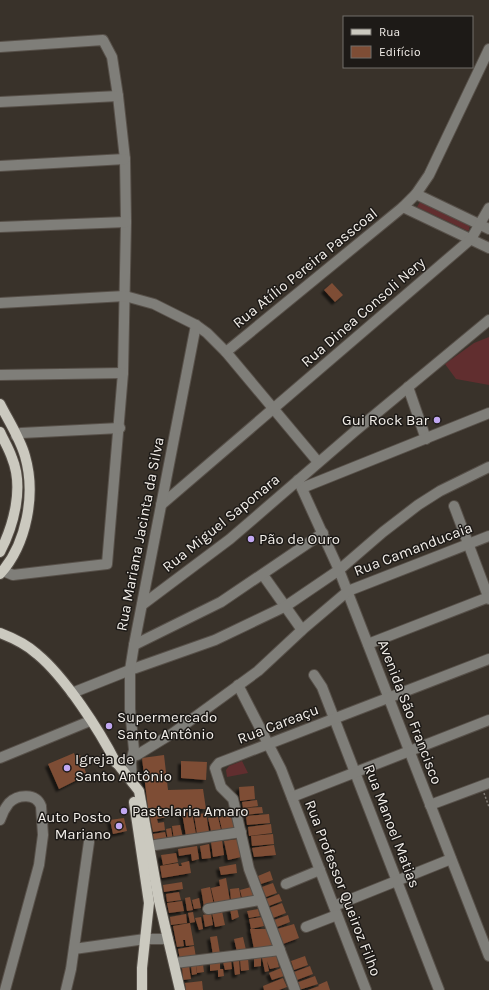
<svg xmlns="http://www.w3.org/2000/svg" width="489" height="990" font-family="Karla,sans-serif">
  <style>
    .green { fill: #612e2f }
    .building { fill: #7e4d35; filter: url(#shadow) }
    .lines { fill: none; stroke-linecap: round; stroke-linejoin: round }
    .minor-casing { stroke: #575049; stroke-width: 12 }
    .major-casing { stroke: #575049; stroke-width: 12 }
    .path { stroke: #817b74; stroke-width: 1.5; stroke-dasharray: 2 2; stroke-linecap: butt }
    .minor { stroke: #7f7e79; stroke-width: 10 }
    .major { stroke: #cbc9bf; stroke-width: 10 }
    .poi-dot { fill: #c2a8f2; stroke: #1d1a17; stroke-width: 1.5 }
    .labels { text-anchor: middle; stroke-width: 3; stroke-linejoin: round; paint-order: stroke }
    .street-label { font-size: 15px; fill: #f2eee9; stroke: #1d1a17 }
    .poi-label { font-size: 15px; fill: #f2eee9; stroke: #1d1a17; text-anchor: start }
  </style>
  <defs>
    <filter id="shadow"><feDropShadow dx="-3" dy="3" stdDeviation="1" flood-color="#0009"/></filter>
  </defs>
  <rect width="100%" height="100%" fill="#39322a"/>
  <g class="green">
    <polygon points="420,202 470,225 469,230 468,231 417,207"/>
    <polygon points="489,337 489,385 456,379 445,364 474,343"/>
    <polygon points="242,761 248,773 227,777 226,770 229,766"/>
  </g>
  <g class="building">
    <polygon points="332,283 343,295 335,302 324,290"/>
    <polygon points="74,753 75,756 80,755 86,773 80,774 81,778 59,789 48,764"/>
    <polygon points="164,755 168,790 203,789 206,809 148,808 142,758"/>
    <polygon points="181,761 207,762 206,780 181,778"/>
    <polygon points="254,786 255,799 240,801 239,787"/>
    <polygon points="257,800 258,806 243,808 242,802"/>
    <polygon points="262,807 263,813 245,815 244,808"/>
    <polygon points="165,809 167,817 157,819 158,823 164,822 165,830 153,832 149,812"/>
    <polygon points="192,812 196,834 186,836 182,813"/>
    <polygon points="206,813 209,832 197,834 194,815"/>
    <polygon points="269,814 270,823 247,825 246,816"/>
    <polygon points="234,815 236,828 222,830 219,817"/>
    <polygon points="218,817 221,830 211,831 208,818"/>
    <polygon points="124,818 127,831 113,834 110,820"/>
    <polygon points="271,824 272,833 249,836 248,827"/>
    <polygon points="180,825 183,838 174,840 172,826"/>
    <polygon points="171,828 173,840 168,841 166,829"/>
    <polygon points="165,832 167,840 154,843 153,834"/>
    <polygon points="273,834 274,844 252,846 251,836"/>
    <polygon points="238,839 241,857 228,860 224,841"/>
    <polygon points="222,840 224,855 213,857 211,842"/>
    <polygon points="209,844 211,858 202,859 200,846"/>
    <polygon points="274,845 276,855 254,857 252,848"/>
    <polygon points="197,846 199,859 192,861 191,854 179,856 178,849"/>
    <polygon points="176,853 178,862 163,865 161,855"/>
    <polygon points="189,861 191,873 162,878 160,866 178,863 179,866 182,866 181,863"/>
    <polygon points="236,864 237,873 221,875 219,867"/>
    <polygon points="270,871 273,880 261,884 258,876"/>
    <polygon points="226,878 230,901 215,905 211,888 220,886 219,880"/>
    <polygon points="182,882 183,889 164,892 163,885"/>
    <polygon points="273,883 277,893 266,897 262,887"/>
    <polygon points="210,887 214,905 204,907 201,889"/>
    <polygon points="251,887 254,896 242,898 240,890"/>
    <polygon points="239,888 241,899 231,901 230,889"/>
    <polygon points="179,892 181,900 167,902 166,894"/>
    <polygon points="279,894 282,901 269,906 266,899"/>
    <polygon points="190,897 193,910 187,911 185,898"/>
    <polygon points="199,898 201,908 194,909 192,900"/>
    <polygon points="182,901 184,911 169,913 167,903"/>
    <polygon points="282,903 286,913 273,918 269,908"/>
    <polygon points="237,908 239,917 232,920 230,909"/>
    <polygon points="258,909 260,916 249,918 247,911"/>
    <polygon points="222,911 225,925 215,927 212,913"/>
    <polygon points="193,912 195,922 190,923 188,913"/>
    <polygon points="211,913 213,925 205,927 203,915"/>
    <polygon points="186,914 187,923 171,925 170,917"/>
    <polygon points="288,915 290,922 277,927 274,920"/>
    <polygon points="201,917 203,929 199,930 195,918"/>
    <polygon points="262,917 264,926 251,929 249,919"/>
    <polygon points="190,923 194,945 186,946 185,940 183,940 184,946 177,947 173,926"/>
    <polygon points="294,924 299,938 283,944 277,929"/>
    <polygon points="250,929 266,929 273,945 254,949"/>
    <polygon points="217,936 220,954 213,955 210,937"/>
    <polygon points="243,937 246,950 237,952 234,939"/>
    <polygon points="194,946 196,957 180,960 178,949"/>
    <polygon points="276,954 279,967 270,969 267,961 269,971 265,972 262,958"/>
    <polygon points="305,956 308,965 294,970 291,961"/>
    <polygon points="261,957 261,966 254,967 254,958"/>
    <polygon points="248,958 249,970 241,971 240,959"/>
    <polygon points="239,959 240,974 235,975 233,960"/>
    <polygon points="231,960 232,969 225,970 223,962"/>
    <polygon points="220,962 220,969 223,969 224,976 218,977 218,970 210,971 210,963"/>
    <polygon points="203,964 204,972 197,973 196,965"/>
    <polygon points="196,965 197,974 192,975 191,966"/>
    <polygon points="189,966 191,979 183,980 182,967"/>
    <polygon points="310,966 313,974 297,980 294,972"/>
    <polygon points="281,968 284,976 272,980 269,973"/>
    <polygon points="315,976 318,984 299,990 296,983"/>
    <polygon points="283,978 287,987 279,990 264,990 263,986"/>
    <polygon points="202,981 203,990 186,990 185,983"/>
    <polygon points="327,981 330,990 308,990 319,986 318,985"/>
  </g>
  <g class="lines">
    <defs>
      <g id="minor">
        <polyline points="0,47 103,40 112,57 118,96 125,159 126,222 123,373 107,564 13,575 3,571"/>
        <polyline points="0,102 118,96"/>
        <polyline points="0,166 125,159"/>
        <polyline points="416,194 489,229"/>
        <polyline points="403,207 489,248"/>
        <polyline points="0,227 126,222"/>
        <polyline points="0,303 125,296 154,304 196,325 207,333 226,352 318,462"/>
        <polyline points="226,352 403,207 416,194 429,175 489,49"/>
        <polyline points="0,375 123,373"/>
        <polyline points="408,387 426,439"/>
        <polyline points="16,436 21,433 120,428"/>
        <polyline points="298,480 339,570 489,956"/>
        <polyline points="302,488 489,413"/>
        <polyline points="161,505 471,239 489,208"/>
        <polyline points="454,506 489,599"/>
        <polyline points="263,575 302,630"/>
        <polyline points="142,605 230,539 354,432 489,320"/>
        <polyline points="368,644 489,597"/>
        <polyline points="134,645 221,602 323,533"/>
        <polyline points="314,675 322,687 439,990"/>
        <polyline points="238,685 281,769 366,990"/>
        <polyline points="72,693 130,670 215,640 286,606 339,570 383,532 418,505 440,491 489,467"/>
        <polyline points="137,755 173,733 258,671 302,630 348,591 489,536"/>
        <polyline points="0,758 90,721"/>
        <polyline points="132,781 131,762 134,750 130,709 130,670 134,645 196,325"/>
        <polyline points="292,797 489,720"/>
        <polyline points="430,805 489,783"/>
        <path d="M0,820C2,814 5,808 9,803C18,794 36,793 41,806L43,835L39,865L5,990"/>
        <polyline points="142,847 241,832"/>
        <polyline points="286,884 320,870"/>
        <polyline points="334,906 451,859"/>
        <polyline points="208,909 260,900"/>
        <polyline points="306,927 337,915"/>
        <polyline points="74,949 145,939 168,939"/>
        <polyline points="175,963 280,950"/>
        <polyline points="66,990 71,969 89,842"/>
        <polyline points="295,990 249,869 233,799 221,787 215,768 219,763 489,659"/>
      </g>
      <g id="major">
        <path d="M0,404C8,420 20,438 25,456C36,494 27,544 0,574"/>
        <path d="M0,432C4,441 9,449 12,458C24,487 14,525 0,552"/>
        <path d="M0,633C13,638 26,644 37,654C65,677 100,731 116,763"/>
        <polyline points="113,758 139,791 159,901 180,990"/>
        <polyline points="134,802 149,903 142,968 142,990"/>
      </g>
    </defs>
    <use href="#minor" class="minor-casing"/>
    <use href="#major" class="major-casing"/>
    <polyline class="path" points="484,793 489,807"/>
    <use href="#minor" class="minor"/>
    <use href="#major" class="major"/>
  </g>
  <g class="poi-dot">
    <circle cx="437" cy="420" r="4"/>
    <circle cx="251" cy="539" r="4"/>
    <circle cx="109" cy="726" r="4"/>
    <circle cx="67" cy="768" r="4"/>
    <circle cx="124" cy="811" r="4"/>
    <circle cx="119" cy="826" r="4"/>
  </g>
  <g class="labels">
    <g class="street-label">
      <text transform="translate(305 268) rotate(-39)" y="5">Rua Atílio Pereira Passcoal</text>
      <text transform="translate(363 312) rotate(-41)" y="5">Rua Dinea Consoli Nery</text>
      <text transform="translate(221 523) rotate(-39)" y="5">Rua Miguel Saponara</text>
      <text transform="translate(140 534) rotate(-79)" y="5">Rua Mariana Jacinta da Silva</text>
      <text transform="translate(413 549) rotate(-21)" y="5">Rua Camanducaia</text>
      <text transform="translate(410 712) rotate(69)" y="5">Avenida São Francisco</text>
      <text transform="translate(278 724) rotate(-21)" y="5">Rua Careaçu</text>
      <text transform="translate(392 826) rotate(69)" y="5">Rua Manoel Matias</text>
      <text transform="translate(343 888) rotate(69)" y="5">Rua Professor Queiroz Filho</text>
    </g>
    <g class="poi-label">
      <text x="429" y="425" text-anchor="end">Gui Rock Bar</text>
      <text x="259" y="544">Pão de Ouro</text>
      <text x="117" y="722">Supermercado<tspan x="117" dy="17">Santo Antônio</tspan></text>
      <text x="75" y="764">Igreja de<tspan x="75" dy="17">Santo Antônio</tspan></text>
      <text x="132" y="816">Pastelaria Amaro</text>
      <text x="111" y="822" text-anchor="end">Auto Posto<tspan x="111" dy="17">Mariano</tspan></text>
    </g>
  </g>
  <rect x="343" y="16" width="130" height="52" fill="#1d1a17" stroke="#726f6b"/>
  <rect x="351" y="29" width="20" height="6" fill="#cbc9bf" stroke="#726f6b"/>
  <text x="379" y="36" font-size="12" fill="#f2eee9">Rua</text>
  <rect x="351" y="46" width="20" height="12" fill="#7e4d35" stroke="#726f6b"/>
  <text x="379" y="56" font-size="12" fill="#f2eee9">Edifício</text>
</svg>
